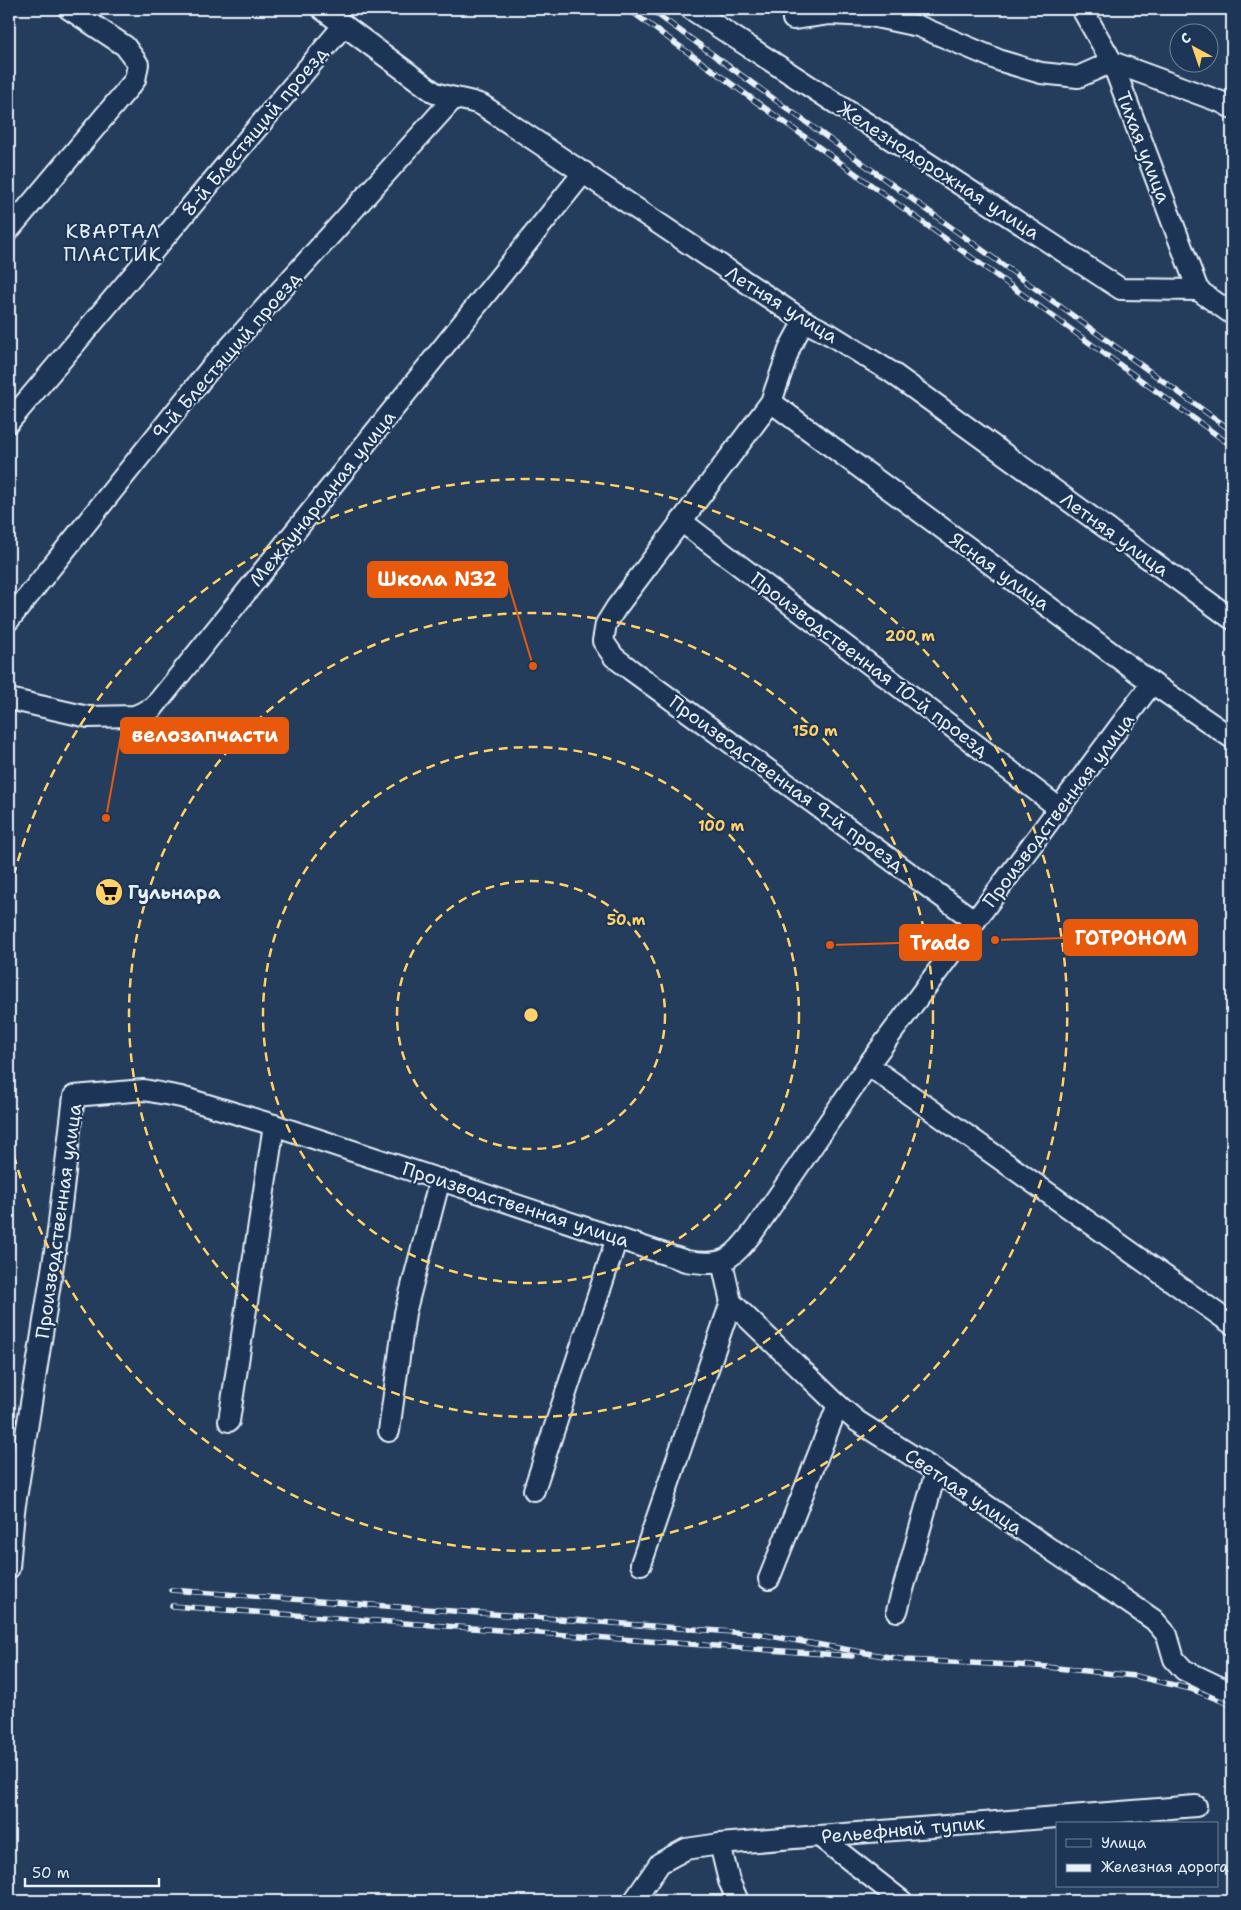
<svg xmlns="http://www.w3.org/2000/svg" width="1241" height="1910" font-family="'Shantell Sans',sans-serif">
  <style>
    .lines { fill: none; stroke-linecap: round; stroke-linejoin: round }
    .minor-casing { stroke: #e8f1f8; stroke-width: 24 }
    .minor { stroke: #1d3557; stroke-width: 20 }
    .rail-casing { stroke: #e8f1f8; stroke-width: 5.5 }
    .rail { stroke: #1d3557; stroke-width: 4; stroke-dasharray: 11; stroke-linecap: butt }
    .ring { fill: none; stroke: #ffd166; stroke-width: 2.5; stroke-dasharray: 9 6 }
    .labels { text-anchor: middle; stroke-width: 4.5; stroke-linejoin: round; paint-order: stroke }
    .street-label { font-size: 19px; fill: #e8f1f8; stroke: #1d3557 }
    .poi-label { font-size: 19px; font-weight: bold; fill: #e8f1f8; stroke: #1d3557; text-anchor: start }
    .neighbourhood-label { font-size: 20px; letter-spacing: 1px; fill: #e8f1f8; stroke: #1d3557 }
    .centre { fill: #ffd166; stroke: #1d3557; stroke-width: 2.5 }
    .ring-label { font-size: 15px; text-anchor: middle; font-weight: bold; fill: #ffd166; stroke: #1d3557; stroke-width: 4.5; stroke-linejoin: round; paint-order: stroke }
    .leader { fill: none; stroke: #e8590c; stroke-width: 2 }
    .callout-dot { fill: #e8590c; stroke: #1d3557; stroke-width: 2 }
    .callout { fill: #e8590c; stroke: #e8590c; stroke-width: 2 }
    .callout-label { font-size: 20px; text-anchor: middle; font-weight: bold; fill: #fff }
  </style>
  <rect width="100%" height="100%" fill="#253d5d"/>
  <filter id="ink" filterUnits="userSpaceOnUse"><feTurbulence type="fractalNoise" baseFrequency=".02" numOctaves="2"/><feDisplacementMap in="SourceGraphic" scale="10" xChannelSelector="R" yChannelSelector="G"/><feConvolveMatrix kernelMatrix="1 2 1 2 8 2 1 2 1" color-interpolation-filters="sRGB"/></filter>
  <g filter="url(#ink)">
    <g class="lines">
      <defs>
        <g id="minor">
          <path d="M322,9L435,93C451,98 467,99 482,105L804,321L831,335L891,372L1232,619"/>
          <polyline points="691,9 1121,289 1198,290"/>
          <polyline points="1082,9 1112,62 1198,290"/>
          <polyline points="793,19 829,14 871,16 918,26 1001,61 1041,73 1078,77 1112,62 1221,102 1232,108"/>
          <polyline points="9,230 135,80 138,64 125,46 69,9"/>
          <polyline points="1198,290 1232,314"/>
          <polyline points="804,321 790,347 771,402 616,608 606,624 603,641 614,657 631,670 975,921"/>
          <polyline points="771,402 1152,683 1232,738"/>
          <polyline points="9,422 344,25"/>
          <polyline points="681,521 1059,808"/>
          <polyline points="9,620 209,370 453,99"/>
          <polyline points="9,699 88,717 135,716 153,708 584,172"/>
          <polyline points="868,1065 1232,1324"/>
          <polyline points="722,1262 731,1302 838,1405 857,1421 936,1471 1154,1620 1167,1635 1174,1659 1184,1670 1232,1693"/>
          <polyline points="229,1421 274,1125"/>
          <polyline points="389,1431 405,1313 440,1179"/>
          <polyline points="534,1490 617,1238"/>
          <polyline points="641,1564 731,1302"/>
          <path d="M9,1568L14,1511L57,1239L74,1096L144,1090L181,1097L274,1125L686,1261C724,1267 731,1260 754,1231L868,1065L1152,683"/>
          <polyline points="769,1579 838,1405"/>
          <polyline points="897,1611 936,1471"/>
          <polyline points="819,1836 902,1901"/>
          <polyline points="720,1844 729,1881 738,1901"/>
          <polyline points="634,1901 660,1863 686,1849 720,1844 819,1836 1196,1806"/>
        </g>
      </defs>
      <use href="#minor" class="minor-casing"/>
      <use href="#minor" class="minor"/>
      <defs>
        <g id="rail">
          <polyline points="628,9 1232,446"/>
          <polyline points="650,9 1232,431"/>
          <polyline points="171,1590 759,1634 906,1660 1037,1666 1135,1676 1191,1689 1232,1705"/>
          <polyline points="172,1606 852,1656"/>
        </g>
      </defs>
      <use href="#rail" class="rail-casing"/>
      <use href="#rail" class="rail"/>
    </g>
  </g>
  <g class="ring">
    <circle cx="531" cy="1015" r="134"/>
    <circle cx="531" cy="1015" r="268"/>
    <circle cx="531" cy="1015" r="402"/>
    <path d="M10 890A536 536 0 1 1 10 1140"/>
  </g>
  <defs>
    <symbol id="supermarket-disc" viewBox="-11 -11 22 22"><circle r="9.5" fill="#ffd166" stroke="#1d3557"/><path d="M-6-5.5h2.5l.6 2H6L4.5 2H-2.5L-4.4-4H-6ZM-1.5 3.2a1.3 1.3 0 1 0 .1 0ZM3 3.2a1.3 1.3 0 1 0 .1 0Z" fill="#111"/></symbol>
  </defs>
  <g fill-rule="evenodd">
    <use href="#supermarket-disc" x="93" y="876" width="32" height="32"/>
  </g>
  <g class="labels">
    <g class="street-label">
      <text transform="translate(254 131) rotate(-50)" y="7">8-й Блестящий проезд</text>
      <text transform="translate(1144 147) rotate(69)" y="7">Тихая улица</text>
      <text transform="translate(939 170) rotate(33)" y="7">Железнодорожная улица</text>
      <text transform="translate(782 304) rotate(32)" y="7">Летняя улица</text>
      <text transform="translate(226 355) rotate(-49)" y="7">9-й Блестящий проезд</text>
      <text transform="translate(322 498) rotate(-51)" y="7">Международная улица</text>
      <text transform="translate(1115 534) rotate(36)" y="7">Летняя улица</text>
      <text transform="translate(1000 571) rotate(36)" y="7">Ясная улица</text>
      <text transform="translate(870 664) rotate(37)" y="7">Производственная 10-й проезд</text>
      <text transform="translate(787 783) rotate(36)" y="7">Производственная 9-й проезд</text>
      <text transform="translate(1058 810) rotate(-53)" y="7">Производственная улица</text>
      <text transform="translate(516 1204) rotate(18)" y="7">Производственная улица</text>
      <text transform="translate(58 1221) rotate(-82)" y="7">Производственная улица</text>
      <text transform="translate(964 1491) rotate(34)" y="7">Светлая улица</text>
      <text transform="translate(903 1829) rotate(-5)" y="7">Рельефный тупик</text>
    </g>
    <g class="poi-label">
      <text x="128" y="899">Гульнара</text>
    </g>
    <g class="neighbourhood-label">
      <text x="113" y="238">КВАРТАЛ<tspan x="113" dy="23">ПЛАСТИК</tspan></text>
    </g>
  </g>
  <circle cx="531" cy="1015" r="8" class="centre"/>
  <g class="ring-label">
    <text x="910" y="641">200 m</text>
    <text x="815" y="736">150 m</text>
    <text x="721" y="831">100 m</text>
    <text x="626" y="925">50 m</text>
  </g>
  <path class="leader" d="M533 666L507 579M106 818L121 735M995 940L1064 938M830 945L900 943"/>
  <g class="callout-dot">
    <circle cx="533" cy="666" r="5"/>
    <circle cx="106" cy="818" r="5"/>
    <circle cx="995" cy="940" r="5"/>
    <circle cx="830" cy="945" r="5"/>
  </g>
  <g class="callout">
    <rect x="368" y="562" width="139" height="35" rx="5"/>
    <rect x="121" y="718" width="167" height="35" rx="5"/>
    <rect x="1064" y="920" width="133" height="35" rx="5"/>
    <rect x="900" y="925" width="81" height="35" rx="5"/>
  </g>
  <g class="callout-label">
    <text x="437" y="586">Школа N32</text>
    <text x="205" y="742">велозапчасти</text>
    <text x="1131" y="945">ГОТРОНОМ</text>
    <text x="940" y="950">Trado</text>
  </g>
  <rect width="1241" height="1910" fill="none" stroke="#1d3557" stroke-width="30"/>
  <rect x="15" y="15" width="1211" height="1880" fill="none" stroke="#e8f1f8" stroke-width="2" filter="url(#ink)"/>
  <rect x="1056" y="1822" width="162" height="65" fill="#1d3557" stroke="#6e8097"/>
  <rect x="1066" y="1839" width="25" height="8" fill="#1d3557" stroke="#6e8097"/>
  <text x="1101" y="1848" font-size="15" fill="#e8f1f8">Улица</text>
  <rect x="1066" y="1864" width="25" height="8" fill="#e8f1f8" stroke="#6e8097"/>
  <text x="1101" y="1872" font-size="15" fill="#e8f1f8">Железная дорога</text>
  <g transform="translate(1194 48) rotate(320)"><circle r="24" fill="#1d3557" stroke="#6e8097"/>
  <path d="M0-4L9 19L0 12L-9 19Z" fill="#ffd166"/>
  <text y="-8" font-size="14" font-weight="bold" text-anchor="middle" fill="#e8f1f8">С</text>
  </g>
  <path d="M25 1878v8h134v-8" fill="none" stroke="#e8f1f8" stroke-width="2.5"/>
  <text x="32" y="1878" font-size="15" fill="#e8f1f8" stroke="#1d3557" stroke-width="4" paint-order="stroke">50 m</text>
</svg>
